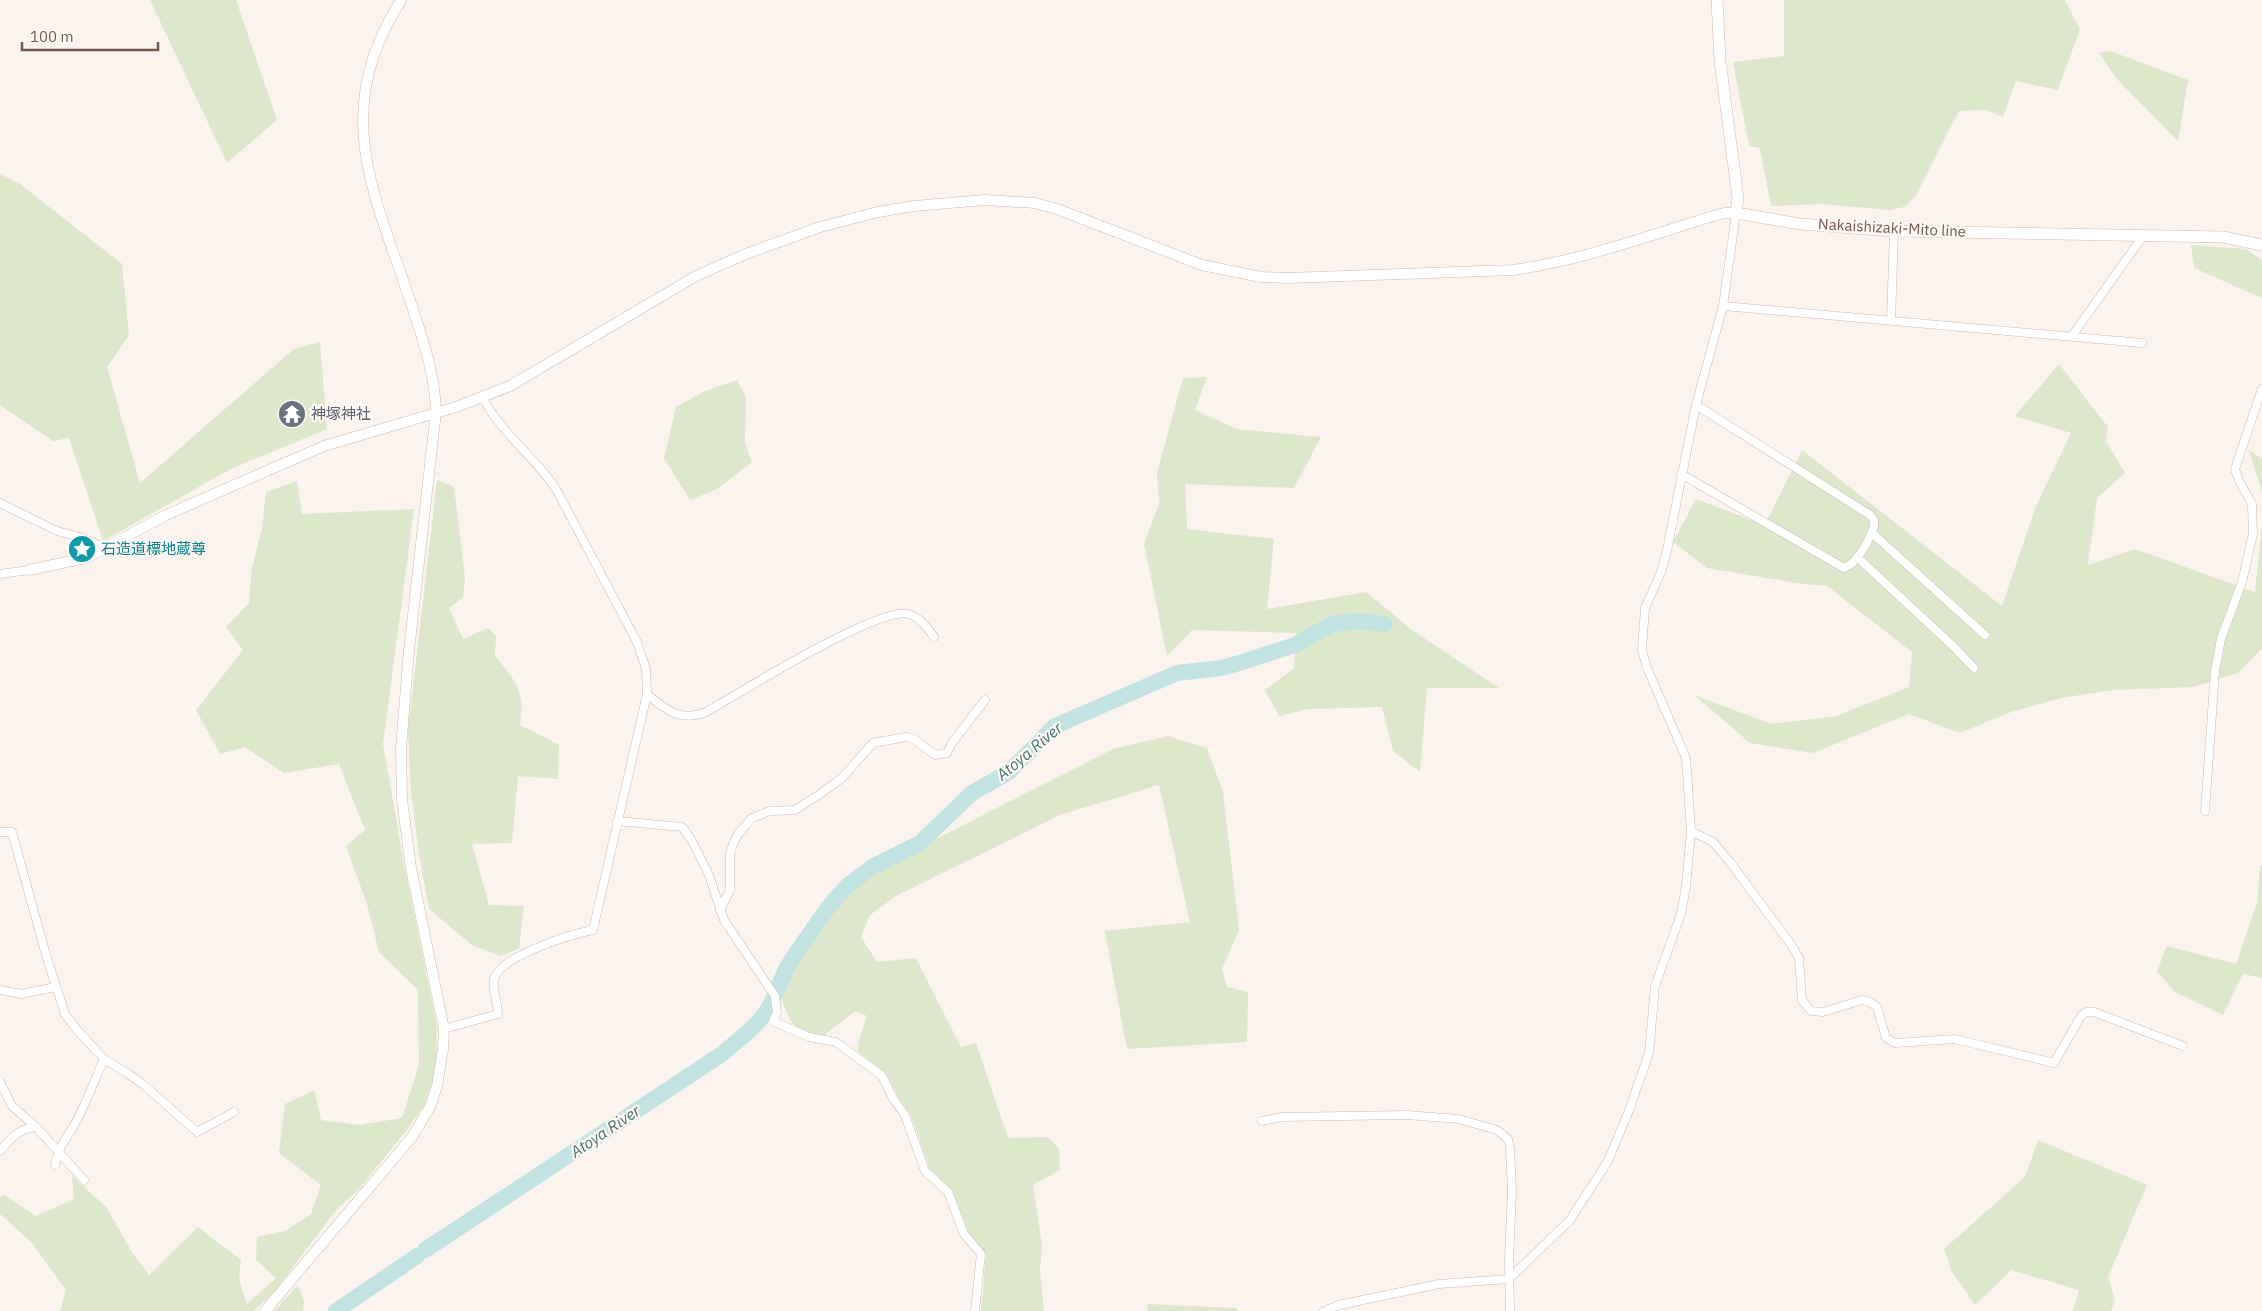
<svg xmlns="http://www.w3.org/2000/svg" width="2262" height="1311" font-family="'IBM Plex Sans','Noto Sans JP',sans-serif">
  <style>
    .green { fill: #dce7cc }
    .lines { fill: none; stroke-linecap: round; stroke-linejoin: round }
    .river { stroke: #c3e3e2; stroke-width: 16 }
    .minor-casing { stroke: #ccbbb3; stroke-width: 9 }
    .tertiary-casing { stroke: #ccbbb3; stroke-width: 11 }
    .secondary-casing { stroke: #d1bcb4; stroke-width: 12 }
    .minor { stroke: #fff; stroke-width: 8 }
    .tertiary { stroke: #fff; stroke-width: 10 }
    .secondary { stroke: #fff; stroke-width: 11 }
    .labels { text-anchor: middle; stroke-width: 4.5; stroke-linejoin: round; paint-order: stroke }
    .street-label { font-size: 15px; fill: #745952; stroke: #fdf8f3 }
    .worship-label { font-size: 15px; fill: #5b616d; stroke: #fdf8f3; text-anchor: start }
    .culture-label { font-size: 15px; fill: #0d838f; stroke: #fdf8f3; text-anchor: start }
    .water-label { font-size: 16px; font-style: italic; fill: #477676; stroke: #fdf8f3 }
  </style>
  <rect width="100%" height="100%" fill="#fbf3ed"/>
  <g class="green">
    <polygon points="150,0 236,0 277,120 227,163"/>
    <polygon points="1784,0 2065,0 2080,29 2058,90 2016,81 2003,117 1987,110 1959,111 1915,197 1904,207 1890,210 1822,204 1771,206 1760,148 1749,146 1733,62 1784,56"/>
    <polygon points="2110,51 2188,80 2178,141 2117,79 2099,53"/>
    <polygon points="0,174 20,184 122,264 129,335 107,367 140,483 294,349 320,342 327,429 231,469 103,541 69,438 53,441 0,405"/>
    <polygon points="2191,245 2246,249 2262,260 2262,298 2194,268"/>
    <polygon points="2059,364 2108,427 2106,441 2125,473 2097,498 2088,565 2135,549 2255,592 2262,525 2262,648 2238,673 2193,687 2114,690 2061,698 2011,712 1960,733 1909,714 1813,753 1750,743 1694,695 1771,724 1836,716 1909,687 1912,652 1827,586 1796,583 1707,568 1673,542 1696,499 1765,525 1802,450 2002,606 2036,506 2071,433 2015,416"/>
    <polygon points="1207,377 1195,410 1236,429 1321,437 1294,488 1185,484 1187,529 1274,539 1267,609 1366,592 1412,630 1499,688 1427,688 1420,772 1393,751 1382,707 1308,709 1279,716 1265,690 1294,668 1296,633 1192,630 1167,656 1144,544 1159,504 1157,473 1183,378"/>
    <polygon points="737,380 746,398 745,443 752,462 717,489 690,500 664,458 676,407 705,391"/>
    <polygon points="2249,450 2262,459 2262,493"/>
    <path d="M437,480L454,487L465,578L463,597L449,608L463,639L488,628L496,636L495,656C515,680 526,692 520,725L559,745L558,779L518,776L512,843L472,844L489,905L524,906L519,948L501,956L472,945L429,909L419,854L411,792L408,730Z"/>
    <polygon points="297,481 302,514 414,509 383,744 405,869 437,1027 436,1069 424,1106 406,1131 358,1190 337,1209 274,1292 254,1311 60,1311 66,1290 31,1242 0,1214 0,1197 4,1195 36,1216 74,1199 72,1176 106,1207 132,1252 149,1275 198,1227 241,1260 239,1280 247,1304 276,1278 256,1260 257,1237 285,1231 311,1214 321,1185 279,1153 285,1104 314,1090 321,1120 359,1125 402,1118 419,1065 418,990 379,952 367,904 346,846 365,830 339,764 284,773 245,747 220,754 196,710 243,650 226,627 249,603 252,568 262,528 266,492"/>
    <path d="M1168,736L1207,748L1223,792L1239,930L1222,969L1227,987L1248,992L1247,1042L1127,1049L1105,931L1190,922L1159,785L1060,815L896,896L870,915L861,937L877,962L916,958L961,1047L976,1043L1008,1138L1047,1137L1059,1148L1060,1170L1033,1185L1042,1246L1040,1270L1044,1311H981L986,1255L968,1231L952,1190L930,1169L910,1113L900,1100L886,1073L858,1052L859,1040L867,1016L855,1011L823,1036C786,1027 794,1025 779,994L789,968L822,926L838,899L863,876L1113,749Z"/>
    <polygon points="2260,866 2262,866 2262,978 2243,974 2223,1015 2175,992 2157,971 2167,946 2236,964 2257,903"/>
    <polygon points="2038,1140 2147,1185 2108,1277 2115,1301 2111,1311 2073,1311 2079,1290 2011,1270 1975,1305 1952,1272 1944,1249 2025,1177"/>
    <polygon points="298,1285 304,1301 303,1311 274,1311"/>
    <polygon points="1148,1304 1235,1308 1240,1311 1147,1311"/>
  </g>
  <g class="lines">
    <g class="river">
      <polyline points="776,992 787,967 796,953 830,905 847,886 872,867 920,843 972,793 1009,772 1055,726 1177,673 1221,668 1236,664 1295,645 1332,624 1358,621 1384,624"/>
      <path d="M425,1250L722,1054C740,1038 763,1023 773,999"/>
      <polyline points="336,1311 417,1256"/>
    </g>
    <defs>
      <g id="minor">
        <polyline points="1723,306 2142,343"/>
        <polyline points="1891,320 1894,231"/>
        <polyline points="2072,336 2143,236"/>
        <path d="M1681,474L1844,568C1858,563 1870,539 1874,526V520L1870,515L1696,405"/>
        <polyline points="0,503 57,531 80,537 106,548"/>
        <polyline points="1872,533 1985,635"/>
        <polyline points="1857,557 1953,646 1974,668"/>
        <polyline points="0,574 29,570"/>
        <path d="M647,694C667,711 680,722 706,712C738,694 880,605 909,614C920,618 927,627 934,637"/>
        <polyline points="2205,811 2215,671 2221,639 2242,582 2253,534 2252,504 2239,481 2235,469 2262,389"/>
        <polyline points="617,821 682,827 691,839 709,875 724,920 775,996 777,1012 773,1021 809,1037 836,1042 882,1076 894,1100 905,1115 925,1171 948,1192 964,1234 981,1254 975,1311"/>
        <polyline points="1691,831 1713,842 1730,862 1792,946 1799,958 1802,1000 1811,1011 1823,1012 1862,1000 1870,1002 1877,1007 1886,1038 1895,1043 1955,1039 2054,1063 2081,1016 2086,1012 2094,1012 2183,1046"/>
        <polyline points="0,832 12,832 46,955 65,1014 77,1030 104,1059 127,1073 144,1085 197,1132 234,1112"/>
        <polyline points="720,910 730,890 730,854 733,844 738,834 752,818 770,811 795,810 820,794 842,778 873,743 906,737 914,739 935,755 947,753 952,743 985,700"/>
        <polyline points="0,990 22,994 55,987"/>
        <path d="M444,1029L498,1014C498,1003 492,990 494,979C500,956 572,934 593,930L647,694L646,669L637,642L556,489C534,456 500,432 483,398"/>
        <polyline points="0,1082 12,1106 36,1127 84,1180"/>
        <polyline points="1262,1121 1282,1117 1406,1115 1459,1119 1497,1130 1508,1139 1510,1148 1512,1191 1509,1260 1510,1311"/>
        <path d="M0,1151C10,1139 19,1128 36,1127"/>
        <path d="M55,1165C57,1148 69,1136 77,1120C87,1101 95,1079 104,1059"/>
        <polyline points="1324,1311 1339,1305 1439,1284 1509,1279 1570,1220 1608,1161 1628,1113 1649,1053 1655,986 1681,914 1686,886 1691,831 1686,758 1647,668 1642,650 1645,608 1661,572 1667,550 1696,405 1723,306 1736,213"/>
      </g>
      <g id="tertiary">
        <path d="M29,570L86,558L166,515L324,446L456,407L510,386L696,276L746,254L820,227L878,212L914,206L985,200L1035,203L1057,209L1202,265L1261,277L1288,278L1513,270C1586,260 1654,233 1724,213H1736"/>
        <path d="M265,1311L412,1137L430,1107L437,1086L443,1049L444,1029L411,868L402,800L401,748L409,650L436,412C435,376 424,343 413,309C375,194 329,114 401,0"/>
      </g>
      <polyline id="secondary" points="1717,0 1720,61 1738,198 1736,213 1800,224 1894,231 2223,237 2262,245"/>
    </defs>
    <use href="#minor" class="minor-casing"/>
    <use href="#tertiary" class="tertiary-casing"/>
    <use href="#secondary" class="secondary-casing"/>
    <use href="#minor" class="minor"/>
    <use href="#tertiary" class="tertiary"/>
    <use href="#secondary" class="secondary"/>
  </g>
  <defs>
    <symbol id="temple-disc" viewBox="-11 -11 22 22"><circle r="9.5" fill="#6b7280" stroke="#fdf8f3"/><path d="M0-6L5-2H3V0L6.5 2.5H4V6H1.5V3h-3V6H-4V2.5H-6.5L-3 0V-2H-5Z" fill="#fff"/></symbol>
    <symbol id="sight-disc" viewBox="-11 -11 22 22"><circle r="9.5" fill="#0f9aa8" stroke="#fdf8f3"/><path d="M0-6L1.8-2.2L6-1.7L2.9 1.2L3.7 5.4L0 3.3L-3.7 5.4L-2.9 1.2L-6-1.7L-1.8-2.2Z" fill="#fff"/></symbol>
  </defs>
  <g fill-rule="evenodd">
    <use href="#temple-disc" x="276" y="398" width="32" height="32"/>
    <use href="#sight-disc" x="66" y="533" width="32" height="32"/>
  </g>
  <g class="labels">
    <g class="street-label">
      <text transform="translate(1892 228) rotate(3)" y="5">Nakaishizaki-Mito line</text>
    </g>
    <g class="worship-label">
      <text x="311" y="419">神塚神社</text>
    </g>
    <g class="culture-label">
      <text x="101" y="554">石造道標地蔵尊</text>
    </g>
    <g class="water-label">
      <text transform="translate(1029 751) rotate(-40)" y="6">Atoya River</text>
      <text transform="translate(605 1131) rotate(-34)" y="6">Atoya River</text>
    </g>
  </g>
  <path d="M22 42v8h136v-8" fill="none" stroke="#745952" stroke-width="2.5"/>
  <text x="30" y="42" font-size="15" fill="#745952" stroke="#fdf8f3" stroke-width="4" paint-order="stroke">100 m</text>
</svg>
